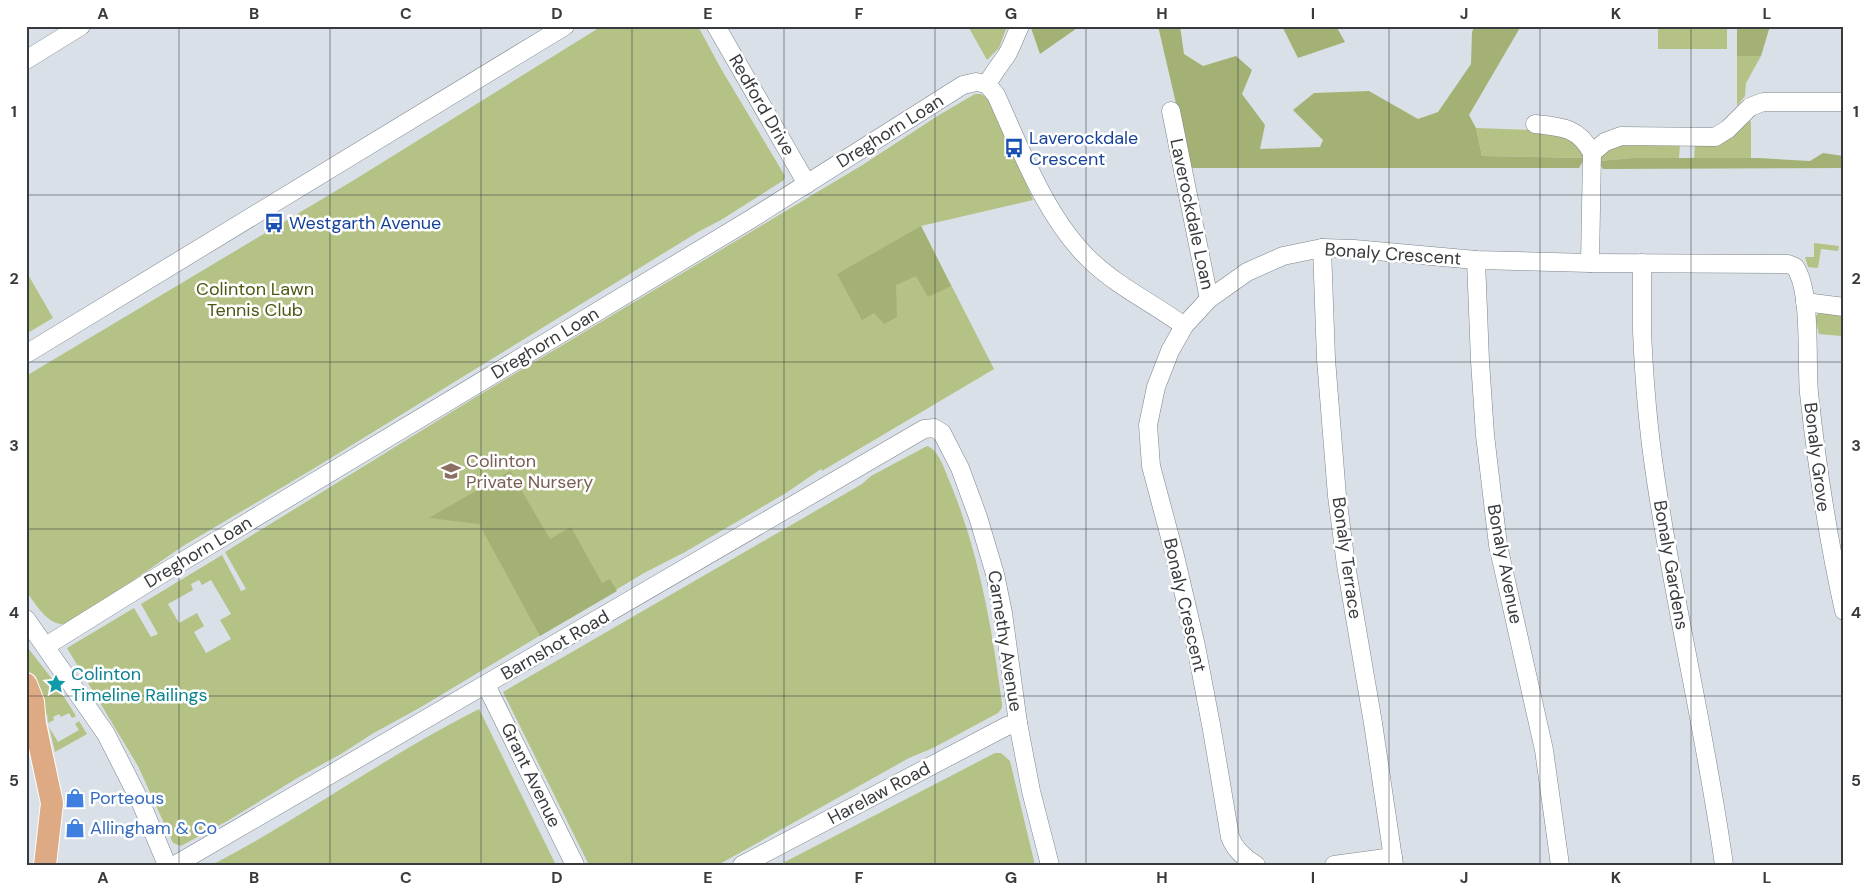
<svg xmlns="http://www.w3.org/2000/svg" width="1870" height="891" font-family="'DM Sans',sans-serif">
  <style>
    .green { fill: #b5c285; fill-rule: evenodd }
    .forest { fill: #a4b174 }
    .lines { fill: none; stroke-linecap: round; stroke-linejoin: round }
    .minor-casing { stroke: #7d848b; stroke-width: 19 }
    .major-casing { stroke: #fff; stroke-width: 24 }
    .minor { stroke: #fff; stroke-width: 18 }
    .major { stroke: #deaa84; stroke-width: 22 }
    .grid { fill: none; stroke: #383b3e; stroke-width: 1; stroke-opacity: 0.55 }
    .labels { text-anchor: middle; stroke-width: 5; stroke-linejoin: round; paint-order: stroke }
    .street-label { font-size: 18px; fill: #383b3e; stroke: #fff }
    .transit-label { font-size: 18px; fill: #164399; stroke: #fff; text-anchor: start }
    .park-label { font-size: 18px; fill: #4d5814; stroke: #fff }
    .education-label { font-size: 18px; fill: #785e54; stroke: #fff; text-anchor: start }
    .culture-label { font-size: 18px; fill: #0d838f; stroke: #fff; text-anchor: start }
    .shop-label { font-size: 18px; fill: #366cbe; stroke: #fff; text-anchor: start }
    .neatline { fill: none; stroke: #383b3e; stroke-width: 2 }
    .grid-label { font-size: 16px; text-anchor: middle; font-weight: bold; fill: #383b3e }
  </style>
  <rect width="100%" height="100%" fill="#d9e0e8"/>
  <g class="green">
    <path d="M602,26H698L720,67L785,176L784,180L721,220L698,232L313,469L183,546L73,622C51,632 37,606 26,591V376L354,180Z"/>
    <polygon points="968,26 1007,26 999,48 987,60"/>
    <rect x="1658" y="26" width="69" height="23"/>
    <polygon points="1737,56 1761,56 1746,83 1745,96 1737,106"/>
    <path d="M975,94H981L986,97L996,112L1033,200L921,226L994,369L822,471L821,469L786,493L685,552L644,573L421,707L372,734L341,754L299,777L229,820L181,846L173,843L138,766L67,648L134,608L151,637L158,634L141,604L222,555L241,591L246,589L225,552L471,400L864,164L939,115ZM199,580L202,585L211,580L231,614L220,620L231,639L206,653L194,632L204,626L197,613L179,623L168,604L193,590L191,584Z"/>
    <polygon points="1751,121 1751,159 1694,159 1695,143"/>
    <polygon points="1476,128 1530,130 1572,138 1585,158 1482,156"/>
    <path d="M1627,143L1680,144L1679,158H1633L1598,161C1600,150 1617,146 1627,143Z"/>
    <polygon points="1814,243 1839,246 1838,251 1821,249 1818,268 1808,267 1805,257 1814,257"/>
    <polygon points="26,271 53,318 26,334"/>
    <polygon points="1819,313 1844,315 1841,336 1819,334 1815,317"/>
    <path d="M927,446C938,449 945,470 949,480C979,552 992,627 1002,704V708L998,713L933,748L909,758L718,865H589L503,692L862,484L871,476Z"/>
    <polygon points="28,648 56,684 76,716 72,718 69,713 61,717 59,714 53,717 54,720 48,723 47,714 43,715 36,687 26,669 26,649"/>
    <path d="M479,709L556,865H212C304,817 387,755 479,709Z"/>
    <polygon points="79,721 87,734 55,752 49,727 58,742 79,730 75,724"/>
    <polygon points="995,753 1001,753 1010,761 1035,865 779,865"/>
  </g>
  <g class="forest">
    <polygon points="1033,26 1080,26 1040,54 1031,28"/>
    <polygon points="1158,26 1180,26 1184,54 1203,66 1236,56 1252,70 1242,94 1265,125 1260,149 1320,147 1323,140 1293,110 1314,93 1369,91 1418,119 1438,112 1471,64 1472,32 1475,26 1521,26 1469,115 1476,128 1482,156 1585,158 1579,168 1191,168"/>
    <polygon points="1282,26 1336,26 1345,42 1298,58"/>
    <polygon points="1737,26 1770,26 1761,56 1737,56"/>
    <polygon points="1823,153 1844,156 1844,168 1603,169 1598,161 1633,158 1758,158 1810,161"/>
    <polygon points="921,226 951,286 928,297 916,276 896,285 897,317 884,324 874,313 862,320 837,274"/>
    <polygon points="510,471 550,539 571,527 602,583 610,579 617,591 540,636 479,524 429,518"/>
  </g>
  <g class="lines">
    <defs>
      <g id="minor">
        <polyline points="716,26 807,184"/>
        <polyline points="26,60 81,26"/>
        <path d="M987,84L996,95C1021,150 1046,218 1090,260C1118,287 1153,303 1184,326"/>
        <path d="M987,84C993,74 999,66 1006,56C1011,49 1015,36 1020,26"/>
        <polyline points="1171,111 1209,299"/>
        <path d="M1535,124C1562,127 1578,127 1592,153"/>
        <polyline points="1322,248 1326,359 1337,496 1346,565 1373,723 1394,865"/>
        <polyline points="1476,260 1480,361 1485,435 1498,545 1544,750 1560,865"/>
        <polyline points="1590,263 1592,153 1605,142 1621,136 1715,137 1728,129 1750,107 1763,102 1844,102"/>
        <path d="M1642,263C1642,285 1642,308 1642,331C1644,378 1648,427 1655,474C1674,605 1706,734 1724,865"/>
        <polyline points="1805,302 1844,307"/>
        <polyline points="26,354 565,26"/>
        <polyline points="26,619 106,734 141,803 167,865"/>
        <polyline points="46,646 155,578 751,219 963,85 976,82 987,84"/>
        <polyline points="486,685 575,865"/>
        <polyline points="175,865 924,429 934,428 942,433 960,468 978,517 995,574 1003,613 1018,723 1031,791 1050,865"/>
        <polyline points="742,865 1007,726 1018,723"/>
        <path d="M1256,865C1244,858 1235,850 1230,837L1212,730L1196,646L1175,556L1151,466L1148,425L1156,387L1170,351L1184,326L1209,299L1247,272L1283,256L1322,248L1354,249L1476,260L1590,263L1788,264L1795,267C1812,291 1806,361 1809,393C1817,467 1828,539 1844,611"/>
        <polyline points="1334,865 1393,857"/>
      </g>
      <polyline id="major" points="26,684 33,702 35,724 52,803 45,865"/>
    </defs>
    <use href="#minor" class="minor-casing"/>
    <use href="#major" class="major-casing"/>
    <use href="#minor" class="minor"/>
    <use href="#major" class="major"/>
  </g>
  <path class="grid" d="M179,26V865M330,26V865M481,26V865M632,26V865M784,26V865M935,26V865M1086,26V865M1238,26V865M1389,26V865M1540,26V865M1691,26V865M26,195H1844M26,362H1844M26,529H1844M26,696H1844"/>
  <defs>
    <symbol id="bus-bare" viewBox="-9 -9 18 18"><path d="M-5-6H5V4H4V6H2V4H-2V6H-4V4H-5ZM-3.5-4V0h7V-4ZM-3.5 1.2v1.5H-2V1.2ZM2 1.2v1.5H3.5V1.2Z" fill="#1a4fb4" stroke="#fff" stroke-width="2.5" paint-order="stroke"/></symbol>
    <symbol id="school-bare" viewBox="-9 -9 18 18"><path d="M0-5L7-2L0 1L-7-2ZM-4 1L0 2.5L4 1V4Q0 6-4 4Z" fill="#8d6e63" stroke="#fff" stroke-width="2.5" paint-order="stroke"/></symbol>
    <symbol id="sight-bare" viewBox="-9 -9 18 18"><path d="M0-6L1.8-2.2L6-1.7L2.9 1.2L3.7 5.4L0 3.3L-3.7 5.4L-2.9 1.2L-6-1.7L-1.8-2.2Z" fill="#0f9aa8" stroke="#fff" stroke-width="2.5" paint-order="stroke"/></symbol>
    <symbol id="shop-bare" viewBox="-9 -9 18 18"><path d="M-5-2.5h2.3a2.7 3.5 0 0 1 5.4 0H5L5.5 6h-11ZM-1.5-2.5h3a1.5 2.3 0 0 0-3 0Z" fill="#3f7fe0" stroke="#fff" stroke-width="2.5" paint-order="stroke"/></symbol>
  </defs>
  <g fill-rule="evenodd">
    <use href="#bus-bare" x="1000" y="134" width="28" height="28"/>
    <use href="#bus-bare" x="260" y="209" width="28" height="28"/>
    <use href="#school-bare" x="437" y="457" width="28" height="28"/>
    <use href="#sight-bare" x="42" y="670" width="28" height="28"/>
    <use href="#shop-bare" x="61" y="784" width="28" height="28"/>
    <use href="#shop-bare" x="61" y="814" width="28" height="28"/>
  </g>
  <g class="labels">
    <g class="street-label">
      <text transform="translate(762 105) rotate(60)" y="6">Redford Drive</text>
      <text transform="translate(890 131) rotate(-32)" y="6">Dreghorn Loan</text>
      <text transform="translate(1192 214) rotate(78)" y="6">Laverockdale Loan</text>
      <text transform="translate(1393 254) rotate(4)" y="6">Bonaly Crescent</text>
      <text transform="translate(545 343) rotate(-31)" y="6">Dreghorn Loan</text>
      <text transform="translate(1817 457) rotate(83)" y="6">Bonaly Grove</text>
      <text transform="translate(198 552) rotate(-31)" y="6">Dreghorn Loan</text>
      <text transform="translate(1347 558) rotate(82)" y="6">Bonaly Terrace</text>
      <text transform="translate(1505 564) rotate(79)" y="6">Bonaly Avenue</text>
      <text transform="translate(1671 565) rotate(80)" y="6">Bonaly Gardens</text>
      <text transform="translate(1185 605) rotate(77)" y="6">Bonaly Crescent</text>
      <text transform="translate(1005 641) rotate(81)" y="6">Carnethy Avenue</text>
      <text transform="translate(555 645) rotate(-30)" y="6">Barnshot Road</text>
      <text transform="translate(531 775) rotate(64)" y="6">Grant Avenue</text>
      <text transform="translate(879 793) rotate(-28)" y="6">Harelaw Road</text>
    </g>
    <g class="transit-label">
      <text x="1029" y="144">Laverockdale<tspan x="1029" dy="21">Crescent</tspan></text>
      <text x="289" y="229">Westgarth Avenue</text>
    </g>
    <g class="park-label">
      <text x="255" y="295">Colinton Lawn<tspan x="255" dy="21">Tennis Club</tspan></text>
    </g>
    <g class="education-label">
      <text x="466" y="467">Colinton<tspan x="466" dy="21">Private Nursery</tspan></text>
    </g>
    <g class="culture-label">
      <text x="71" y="680">Colinton<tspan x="71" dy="21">Timeline Railings</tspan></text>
    </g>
    <g class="shop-label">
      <text x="90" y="804">Porteous</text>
      <text x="90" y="834">Allingham &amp; Co</text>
    </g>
  </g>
  <rect width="1870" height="891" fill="none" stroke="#ffffff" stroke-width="55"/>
  <rect x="28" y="28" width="1814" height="836" class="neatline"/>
  <g class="grid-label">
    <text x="103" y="19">A</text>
    <text x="254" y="19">B</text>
    <text x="406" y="19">C</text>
    <text x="557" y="19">D</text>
    <text x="708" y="19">E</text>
    <text x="859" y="19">F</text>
    <text x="1011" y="19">G</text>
    <text x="1162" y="19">H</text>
    <text x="1313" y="19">I</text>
    <text x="1464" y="19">J</text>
    <text x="1616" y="19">K</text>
    <text x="1767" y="19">L</text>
    <text x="14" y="117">1</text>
    <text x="1856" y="117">1</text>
    <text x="14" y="284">2</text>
    <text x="1856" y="284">2</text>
    <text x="14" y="451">3</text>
    <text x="1856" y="451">3</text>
    <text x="14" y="618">4</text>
    <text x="1856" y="618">4</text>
    <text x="14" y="786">5</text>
    <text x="1856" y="786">5</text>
    <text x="103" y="883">A</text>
    <text x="254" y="883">B</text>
    <text x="406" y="883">C</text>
    <text x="557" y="883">D</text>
    <text x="708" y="883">E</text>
    <text x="859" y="883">F</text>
    <text x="1011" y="883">G</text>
    <text x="1162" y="883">H</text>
    <text x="1313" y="883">I</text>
    <text x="1464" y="883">J</text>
    <text x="1616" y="883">K</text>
    <text x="1767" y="883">L</text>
  </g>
</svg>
